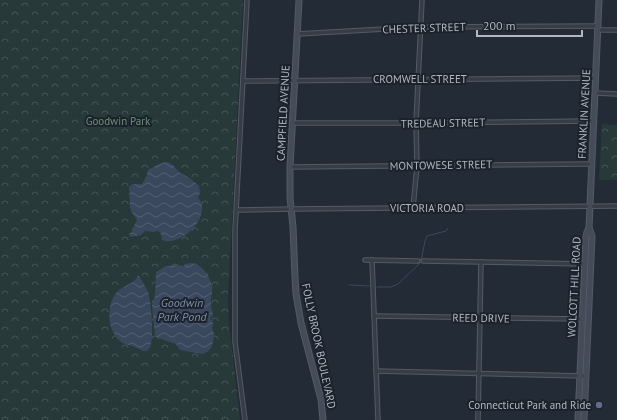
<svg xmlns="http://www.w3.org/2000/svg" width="617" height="420" font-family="'PT Sans',sans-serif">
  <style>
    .park { fill: url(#park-crowns) }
    .water { fill: url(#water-waves) }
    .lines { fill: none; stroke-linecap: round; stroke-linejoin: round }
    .stream { stroke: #3a485e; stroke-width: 1 }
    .street-casing { stroke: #545b64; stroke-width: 5.5 }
    .secondary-casing { stroke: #545b64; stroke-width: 7 }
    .street { stroke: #363d47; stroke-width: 3.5 }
    .secondary { stroke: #454c59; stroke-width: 5 }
    .service-dot { fill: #5c6f8a; stroke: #1c222b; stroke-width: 1.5 }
    .labels { text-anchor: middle; stroke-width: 4; stroke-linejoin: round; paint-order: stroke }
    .street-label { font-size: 11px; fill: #b1b8c3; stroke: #1c222b }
    .park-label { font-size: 11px; fill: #6b9174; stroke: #1c222b }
    .poi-label { font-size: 11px; fill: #b1b8c3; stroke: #1c222b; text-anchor: end }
    .water-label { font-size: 12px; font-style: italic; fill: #7c8ea9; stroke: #1c222b }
  </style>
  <defs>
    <pattern id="park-crowns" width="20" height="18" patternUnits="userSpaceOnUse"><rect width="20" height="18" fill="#283939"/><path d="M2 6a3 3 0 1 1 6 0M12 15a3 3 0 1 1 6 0" fill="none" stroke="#455454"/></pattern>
    <pattern id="water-waves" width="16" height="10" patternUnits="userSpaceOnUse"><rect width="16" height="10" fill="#3a485e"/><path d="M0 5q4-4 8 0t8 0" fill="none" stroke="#546073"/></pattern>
  </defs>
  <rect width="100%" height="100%" fill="#232b36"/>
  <g class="park">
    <polygon points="0,0 243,0 228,299 229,322 240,420 0,420"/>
    <polygon points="602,124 617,125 617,180 599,180"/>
  </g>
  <g class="water">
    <path d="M165,162L170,163L173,165L179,172L191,179L199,186L200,193L198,198C200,200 202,203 202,206C204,224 181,244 164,241L162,238L160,232L157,231L154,232L145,231L141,235L130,237L129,234L133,231L134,226L137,220L131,211L130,207L129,187L132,184H142L147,175L148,170L157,165Z"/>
    <path d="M191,263C202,264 209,275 212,286C213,291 211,297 211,302C211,306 212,311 213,315L210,319L213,323L212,328L214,334L213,342L211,348L207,352L202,354L180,350L176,344L158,338L155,335L152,305L155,296L156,272L166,266L180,265L182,266H184L185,264Z"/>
    <path d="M138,276H139C142,281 146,287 148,292C151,300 155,343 149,349C145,354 140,349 135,347C131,345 125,345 121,342C110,333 107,317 111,303C117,284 131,288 138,276Z"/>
  </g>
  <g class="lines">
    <g class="stream">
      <polyline points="349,285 369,286"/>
      <polyline points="377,287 391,287 398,284 419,264 422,256 425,241 427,236 446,231 448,228"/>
    </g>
    <defs>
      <g id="street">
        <polyline points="598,30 617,30"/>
        <polyline points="297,34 420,27 598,26"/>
        <polyline points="244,81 596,78"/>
        <polyline points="595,93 617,94"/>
        <polyline points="293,123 416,123 594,121"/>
        <polyline points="290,167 592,164"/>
        <polyline points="413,208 417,166 416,123 422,0"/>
        <polyline points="237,210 291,209 617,206"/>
        <polyline points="365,260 418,261"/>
        <polyline points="372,260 378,420"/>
        <polyline points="423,261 585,264"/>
        <polyline points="374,316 583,319"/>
        <polyline points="376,371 585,376"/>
        <polyline points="245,420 235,342 235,231 247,0"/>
        <polyline points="478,420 481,262"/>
      </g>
      <g id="secondary">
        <polyline points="299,0 290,167 290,197 293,227 295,277 296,294 301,323 321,399 323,420"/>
        <polyline points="578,420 586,236 587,232 589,228 599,0"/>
        <polyline points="584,420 592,236 589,228"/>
      </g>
    </defs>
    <use href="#street" class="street-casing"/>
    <use href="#secondary" class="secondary-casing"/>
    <use href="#street" class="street"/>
    <use href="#secondary" class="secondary"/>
  </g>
  <circle class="service-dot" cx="599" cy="405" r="4"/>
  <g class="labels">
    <g class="street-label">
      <text transform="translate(424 28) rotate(-2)" y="4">CHESTER STREET</text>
      <text x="420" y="83">CROMWELL STREET</text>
      <text transform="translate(283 113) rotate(-87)" y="4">CAMPFIELD AVENUE</text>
      <text transform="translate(584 114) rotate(-87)" y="4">FRANKLIN AVENUE</text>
      <text transform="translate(443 123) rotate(-1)" y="4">TREDEAU STREET</text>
      <text transform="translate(441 165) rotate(-1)" y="4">MONTOWESE STREET</text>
      <text x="427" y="212">VICTORIA ROAD</text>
      <text transform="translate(574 287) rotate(-87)" y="4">WOLCOTT HILL ROAD</text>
      <text transform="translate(481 318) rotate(1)" y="4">REED DRIVE</text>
      <text transform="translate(319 346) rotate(78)" y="4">FOLLY BROOK BOULEVARD</text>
    </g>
    <g class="park-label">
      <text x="118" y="125">Goodwin Park</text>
    </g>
    <g class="poi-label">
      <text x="591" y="409">Connecticut Park and Ride</text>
    </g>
    <g class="water-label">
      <text x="182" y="307">Goodwin<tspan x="182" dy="14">Park Pond</tspan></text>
    </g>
  </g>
  <path d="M477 30v6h105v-6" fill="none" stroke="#b1b8c3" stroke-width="2"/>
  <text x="483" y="30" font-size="12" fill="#b1b8c3" stroke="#1c222b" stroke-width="3" paint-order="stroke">200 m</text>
</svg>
